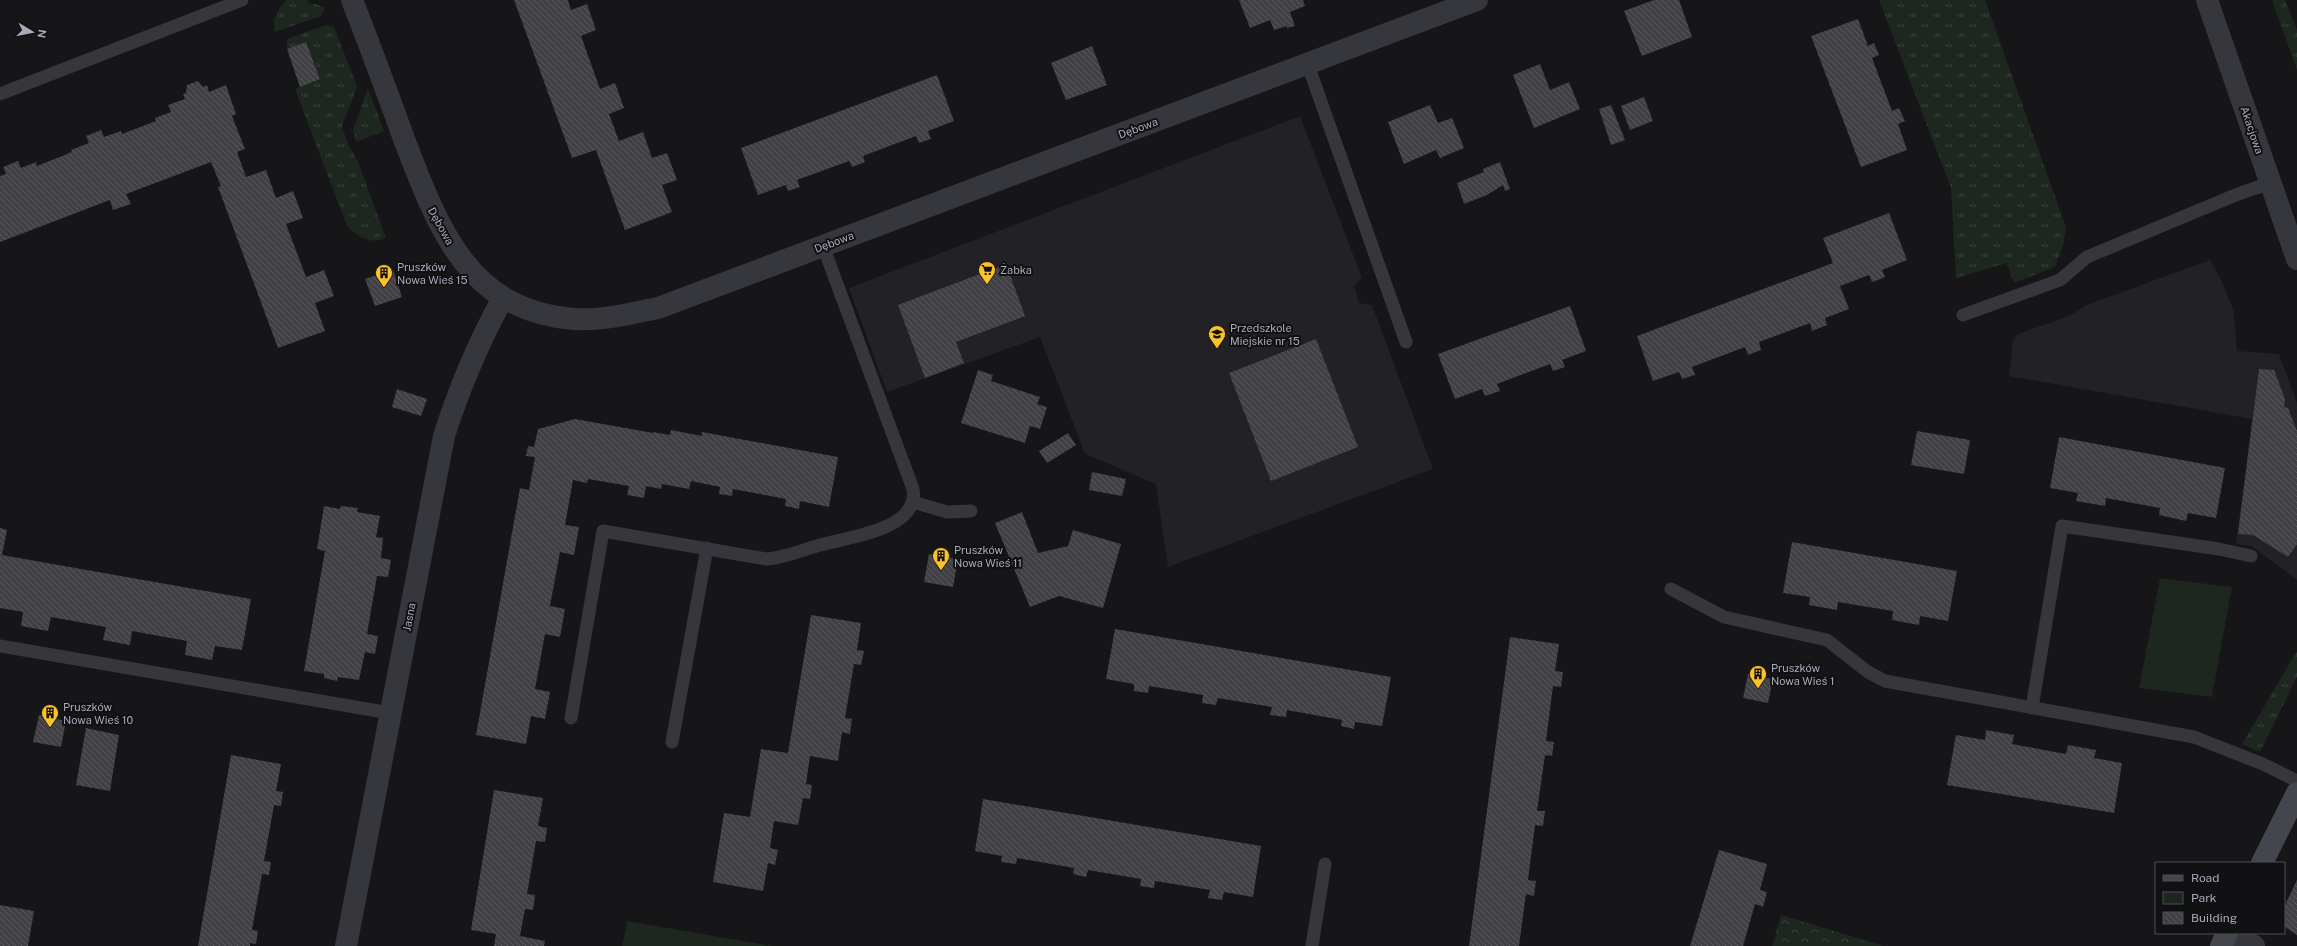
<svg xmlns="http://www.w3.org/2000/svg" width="2297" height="946" font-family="'Public Sans',sans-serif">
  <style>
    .built { fill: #222125 }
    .grass { fill: url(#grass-tufts) }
    .forest { fill: url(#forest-crowns) }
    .green { fill: #1d261f }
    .building { fill: url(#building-back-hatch) }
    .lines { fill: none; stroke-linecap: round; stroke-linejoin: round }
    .lane { stroke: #36373d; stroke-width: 13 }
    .street { stroke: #36373d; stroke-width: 22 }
    .secondary { stroke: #44464d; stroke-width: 22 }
    .labels { text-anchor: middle; stroke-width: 4; stroke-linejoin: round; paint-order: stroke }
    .street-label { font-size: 11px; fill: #a7abb8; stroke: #111013 }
    .poi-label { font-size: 11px; fill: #a7abb8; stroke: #111013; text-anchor: start }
  </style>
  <defs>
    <pattern id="grass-tufts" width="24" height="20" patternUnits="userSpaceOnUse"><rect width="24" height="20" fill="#1d261f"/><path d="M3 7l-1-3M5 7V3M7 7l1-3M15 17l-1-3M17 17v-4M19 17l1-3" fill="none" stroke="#3b433d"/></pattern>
    <pattern id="forest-crowns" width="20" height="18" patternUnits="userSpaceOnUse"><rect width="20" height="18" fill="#1d261f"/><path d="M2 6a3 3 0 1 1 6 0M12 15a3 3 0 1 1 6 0" fill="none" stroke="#3b433d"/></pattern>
    <pattern id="building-back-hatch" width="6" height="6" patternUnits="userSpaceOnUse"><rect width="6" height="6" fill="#404045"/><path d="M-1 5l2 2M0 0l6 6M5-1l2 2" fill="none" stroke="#59595e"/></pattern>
  </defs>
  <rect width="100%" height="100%" fill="#161518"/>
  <g class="built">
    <polygon points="1300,116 1362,278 1354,286 1359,303 1372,305 1433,469 1168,567 1156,484 1085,454 1040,337 887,392 849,288"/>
    <polygon points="2210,260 2222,282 2234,312 2237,351 2279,354 2297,403 2297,580 2251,546 2236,544 2252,419 2009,376 2013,341 2018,334 2069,316 2089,304"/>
  </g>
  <g class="grass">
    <path d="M287,0H308L309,4H316L325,8L321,16L275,32C272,20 277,8 287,0Z"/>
    <polygon points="1879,0 1985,0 2066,227 2063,246 2055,267 2014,283 2007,263 1956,278 1951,188"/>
    <polygon points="2272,0 2285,0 2297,30 2297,70"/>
    <path d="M326,25L334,27L357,86L342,127L349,146L358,162L386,238C371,245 358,237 347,226L295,89L320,78L306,42L287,49V39Z"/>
    <polygon points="368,88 384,131 356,142 353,130"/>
    <polygon points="2297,651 2297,677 2260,752 2242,744"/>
  </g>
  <polygon class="forest" points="1781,915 1884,946 1772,946"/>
  <g class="green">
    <polygon points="2160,578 2232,587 2212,697 2139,688"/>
    <polygon points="627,921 773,946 622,946"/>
  </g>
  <g class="building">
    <polygon points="514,0 568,0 571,10 587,4 596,30 581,36 600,89 615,83 624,108 609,114 619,141 643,132 652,158 667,153 677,180 662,185 672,212 625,230 596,150 572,158"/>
    <polygon points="1239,0 1303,0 1305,6 1290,12 1295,26 1287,28 1287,26 1274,30 1270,20 1250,28"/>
    <polygon points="1654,0 1679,0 1692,37 1642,56 1624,11"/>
    <polygon points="1858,19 1868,46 1874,43 1879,55 1872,58 1892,111 1899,108 1905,121 1898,124 1907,150 1861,167 1811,36"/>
    <polygon points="306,42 320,79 300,87 287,49"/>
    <polygon points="1092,46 1107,85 1066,100 1051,63"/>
    <polygon points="1540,64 1550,90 1569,82 1580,109 1534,128 1513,75"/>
    <polygon points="937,75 954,121 928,131 931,139 919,143 916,136 863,156 865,162 852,167 849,161 797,180 800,187 788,191 786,185 758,195 741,148"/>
    <polygon points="198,81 203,87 207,85 209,92 226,85 236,114 232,116 245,149 237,152 246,177 266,170 276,198 293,191 303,218 286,224 306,277 324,270 334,296 315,303 325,331 278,348 218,187 221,186 211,162 126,194 131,204 113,210 110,200 0,242 0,176 6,174 3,167 18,161 21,168 36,162 37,166 72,152 71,150 89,143 86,136 101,130 104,137 121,131 122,134 156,121 155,118 171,112 168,105 185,99 183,94 186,93 187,85"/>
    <polygon points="1644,97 1653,121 1630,130 1621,106"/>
    <polygon points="1430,105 1438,123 1452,118 1464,148 1440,158 1436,150 1404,164 1388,122"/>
    <polygon points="1611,105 1625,140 1611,145 1599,109"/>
    <polygon points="1500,162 1510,189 1505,191 1503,185 1487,195 1464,204 1457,183 1484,172 1483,169"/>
    <polygon points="1889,213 1907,260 1882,270 1885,277 1878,280 1872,282 1869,275 1840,286 1849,309 1825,318 1827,325 1812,331 1810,323 1759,342 1761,350 1748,355 1745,347 1692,367 1695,375 1682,379 1679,372 1653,381 1637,336 1833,263 1823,238"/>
    <polygon points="1006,264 1025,316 956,342 964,363 925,378 898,305"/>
    <polygon points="393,270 402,297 375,306 365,279"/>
    <polygon points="1570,306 1586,351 1562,360 1565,367 1553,371 1550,364 1497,384 1500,391 1485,396 1482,389 1455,399 1438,354"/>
    <polygon points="1316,339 1358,447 1271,481 1229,373"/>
    <polygon points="2259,369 2274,370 2285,399 2284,407 2288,408 2297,431 2297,544 2288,557 2253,535 2238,534"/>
    <polygon points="978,370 993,375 991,381 1040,397 1037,404 1047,407 1040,429 1030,426 1025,443 961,423"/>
    <polygon points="397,389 427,399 421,416 392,407"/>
    <polygon points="575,419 653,433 653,432 670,435 671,430 702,436 702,432 838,457 829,507 800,501 799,509 785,506 786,499 733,489 732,496 719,494 720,487 691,481 689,489 662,484 661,489 646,486 644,498 627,495 629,486 588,479 587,483 573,480 565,525 579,527 574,555 560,552 550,606 565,609 560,637 545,634 535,689 550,692 545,719 531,716 526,744 476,735 520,488 529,490 535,457 526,456 528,446 534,447 538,429"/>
    <polygon points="1917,431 1970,440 1964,474 1911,465"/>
    <polygon points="1068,433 1076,445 1047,463 1039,451"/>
    <polygon points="2059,437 2225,468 2216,518 2188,513 2186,521 2159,515 2160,508 2106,498 2105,506 2076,501 2078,493 2050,488"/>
    <polygon points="1092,472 1126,479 1122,496 1089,490"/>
    <polygon points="324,506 340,509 341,506 358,508 357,512 380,516 376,537 383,538 381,558 391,560 388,577 377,576 367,634 378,636 375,654 365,652 359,680 338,677 337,681 324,678 324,674 304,671 325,551 317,549"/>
    <polygon points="1022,512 1038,553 1068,546 1073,530 1121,544 1103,608 1059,596 1030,607 995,523"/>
    <polygon points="0,528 7,530 2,555 251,599 242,650 215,646 212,660 185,655 187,641 132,631 130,645 103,640 106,627 51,617 48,631 21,626 23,612 0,608"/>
    <polygon points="1792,542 1957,571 1948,621 1920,616 1919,625 1892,620 1893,611 1838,602 1837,610 1809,605 1810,597 1783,593"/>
    <polygon points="929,554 958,559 953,587 924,582"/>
    <polygon points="811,615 861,623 857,650 864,651 861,665 854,664 845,718 852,719 850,734 842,732 838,761 810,756 806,784 812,785 810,799 803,798 798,825 774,821 770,848 778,850 775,865 768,863 763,891 713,882 724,813 750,817 761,749 788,753"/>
    <polygon points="1115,629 1391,677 1382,726 1355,722 1354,729 1341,726 1342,720 1287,710 1286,717 1270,715 1272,707 1218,698 1216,705 1202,703 1203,695 1149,686 1148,693 1134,691 1134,684 1106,679"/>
    <polygon points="1510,637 1559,644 1555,671 1563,672 1561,687 1553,686 1546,741 1554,742 1552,756 1545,755 1537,811 1545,811 1543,826 1535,825 1528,880 1536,881 1534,896 1526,894 1519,946 1469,946"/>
    <polygon points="1748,674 1773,679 1768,703 1743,698"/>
    <polygon points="39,715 66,721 61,747 33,742"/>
    <polygon points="86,728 119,735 110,791 76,785"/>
    <polygon points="1986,730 2014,735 2012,744 2066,754 2068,745 2096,750 2094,758 2122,763 2114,813 1947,785 1956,735 1985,740"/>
    <polygon points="231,755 281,764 276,791 283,792 281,806 274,805 264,861 271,862 269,875 262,874 252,930 258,931 256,944 250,943 250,946 198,946"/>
    <polygon points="494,790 543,798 538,826 547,828 545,842 536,841 527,894 535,895 533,910 525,909 520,936 545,941 544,946 494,946 496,934 471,930"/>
    <polygon points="983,799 1261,846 1253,897 1224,892 1222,900 1208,898 1210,890 1155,881 1154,888 1140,886 1141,879 1088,870 1086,877 1073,874 1074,868 1017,858 1016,864 1001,862 1002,856 975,851"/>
    <polygon points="1719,850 1767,864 1760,890 1767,892 1763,907 1755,904 1743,946 1690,946"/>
    <polygon points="2297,880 2297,935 2284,926 2284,907"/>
    <polygon points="0,905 34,911 28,946 0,946"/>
  </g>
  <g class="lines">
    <g class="lane">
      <polyline points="1308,65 1406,342"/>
      <polyline points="0,94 242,0"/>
      <polyline points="1963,315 2060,280 2087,257 2238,194 2270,183"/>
      <polyline points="913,502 947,512 971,511"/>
      <polyline points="1671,589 1724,617 1827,640 1868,672 1885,681 2194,737 2263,764 2297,781"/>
      <polyline points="0,646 390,713"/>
      <polyline points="2032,708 2062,526 2219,549 2251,556"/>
      <path d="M571,718L603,531L766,559C786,558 801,550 820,545C848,537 920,530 913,489L823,246"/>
      <polyline points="672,742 707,548"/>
      <polyline points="1312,946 1325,864"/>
    </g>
    <g class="street">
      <path d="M352,0C370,46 387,92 404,139C437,225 467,311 574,319C602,321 632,313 658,308L1477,0"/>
      <polyline points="2207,0 2297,259"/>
      <polyline points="2233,933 2254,946"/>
      <path d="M346,946L444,436C460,386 478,343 503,298"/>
    </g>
    <g class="secondary">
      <polyline points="2262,863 2297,793"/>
      <polyline points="2221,946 2227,933"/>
    </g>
  </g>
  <defs>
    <symbol id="supermarket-pin" viewBox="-11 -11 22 30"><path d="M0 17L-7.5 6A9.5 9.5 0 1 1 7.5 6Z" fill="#fbc12a" stroke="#111013"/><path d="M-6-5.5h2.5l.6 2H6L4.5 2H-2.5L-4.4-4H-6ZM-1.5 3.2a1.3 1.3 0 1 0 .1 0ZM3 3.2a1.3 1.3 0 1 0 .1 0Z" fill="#111"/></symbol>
    <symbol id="building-pin" viewBox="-11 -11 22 30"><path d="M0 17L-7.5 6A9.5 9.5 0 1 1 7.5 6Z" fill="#fbc12a" stroke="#111013"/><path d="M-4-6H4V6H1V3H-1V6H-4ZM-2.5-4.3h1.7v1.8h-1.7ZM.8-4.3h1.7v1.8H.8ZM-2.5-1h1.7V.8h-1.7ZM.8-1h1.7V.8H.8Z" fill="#111"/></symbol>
    <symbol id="school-pin" viewBox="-11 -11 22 30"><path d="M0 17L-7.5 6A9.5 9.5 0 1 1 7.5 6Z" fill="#fbc12a" stroke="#111013"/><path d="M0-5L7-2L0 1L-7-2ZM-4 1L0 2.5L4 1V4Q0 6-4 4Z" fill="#111"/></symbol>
  </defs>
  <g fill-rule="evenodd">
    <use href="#supermarket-pin" x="977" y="260" width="20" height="27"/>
    <use href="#building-pin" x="374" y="263" width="20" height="27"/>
    <use href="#school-pin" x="1207" y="324" width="20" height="27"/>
    <use href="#building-pin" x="931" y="546" width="20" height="27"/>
    <use href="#building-pin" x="1748" y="664" width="20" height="27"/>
    <use href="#building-pin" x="40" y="703" width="20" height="27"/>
  </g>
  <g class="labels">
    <g class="street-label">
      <text transform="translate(1138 128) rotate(-20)" y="4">Dębowa</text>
      <text transform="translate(2252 130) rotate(71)" y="4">Akacjowa</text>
      <text transform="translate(441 226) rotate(61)" y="4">Dębowa</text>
      <text transform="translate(834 242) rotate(-21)" y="4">Dębowa</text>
      <text transform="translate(409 617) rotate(-79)" y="4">Jasna</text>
    </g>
    <g class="poi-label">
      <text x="397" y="271">Pruszków<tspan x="397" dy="13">Nowa Wieś 15</tspan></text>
      <text x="1000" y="274">Żabka</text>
      <text x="1230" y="332">Przedszkole<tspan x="1230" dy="13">Miejskie nr 15</tspan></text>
      <text x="954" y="554">Pruszków<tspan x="954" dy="13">Nowa Wieś 11</tspan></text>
      <text x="1771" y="672">Pruszków<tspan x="1771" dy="13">Nowa Wieś 1</tspan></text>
      <text x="63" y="711">Pruszków<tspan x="63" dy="13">Nowa Wieś 10</tspan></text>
    </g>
  </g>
  <rect x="2155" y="862" width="130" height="72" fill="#111013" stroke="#4d4e55"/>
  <rect x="2163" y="875" width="20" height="6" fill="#44464d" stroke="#4d4e55"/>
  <text x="2191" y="882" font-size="12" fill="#a7abb8">Road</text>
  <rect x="2163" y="892" width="20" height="12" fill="#1d261f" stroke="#4d4e55"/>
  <text x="2191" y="902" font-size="12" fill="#a7abb8">Park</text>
  <rect x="2163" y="912" width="20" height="12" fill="url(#building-back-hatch)" stroke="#4d4e55"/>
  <text x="2191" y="922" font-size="12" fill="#a7abb8">Building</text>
  <g transform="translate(32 32) rotate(100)" stroke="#111013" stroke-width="3" paint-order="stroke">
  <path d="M0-3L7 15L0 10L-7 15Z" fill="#a7abb8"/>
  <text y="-6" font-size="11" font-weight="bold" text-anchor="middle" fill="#a7abb8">N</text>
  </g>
</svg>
